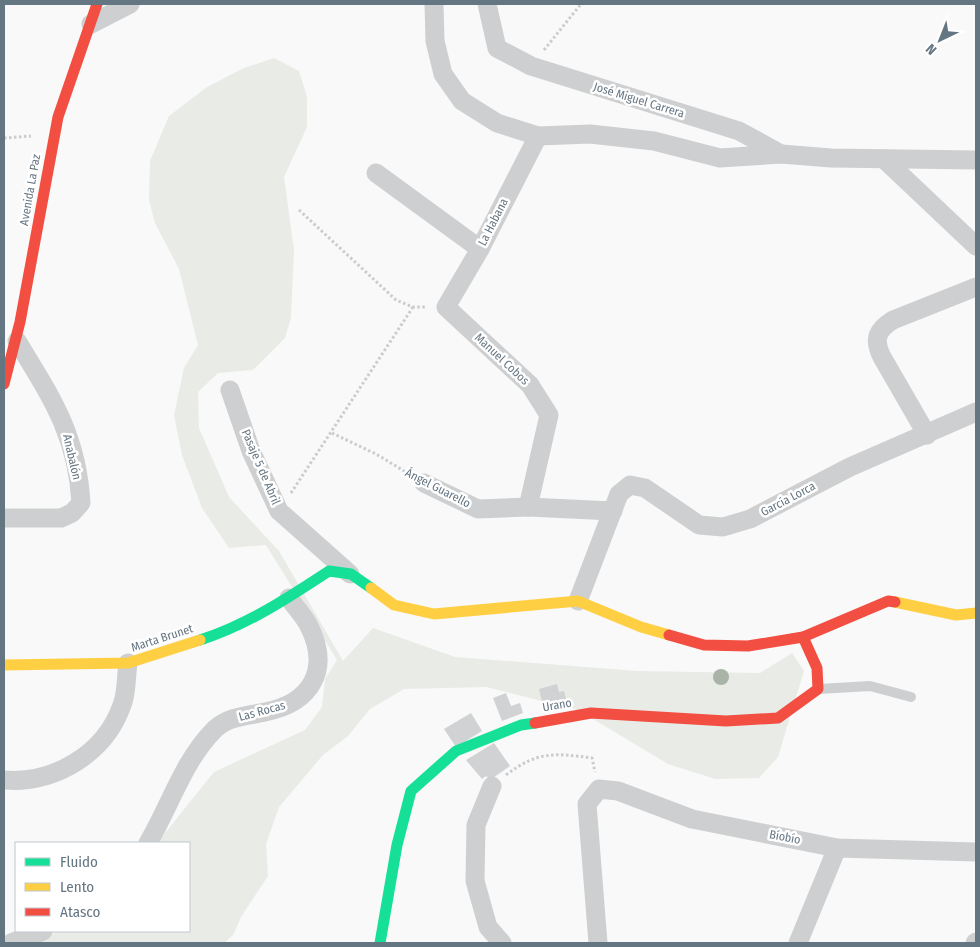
<svg xmlns="http://www.w3.org/2000/svg" width="980" height="947" font-family="'Fira Sans Condensed',sans-serif">
  <style>
    .green { fill: #e8ebe6 }
    .building { fill: #d0d2d3 }
    .lines { fill: none; stroke-linecap: round; stroke-linejoin: round }
    .path { stroke: #cbcccd; stroke-width: 3; stroke-dasharray: 2.5 2.5; stroke-linecap: butt }
    .lane { stroke: #cecfd0; stroke-width: 10 }
    .street { stroke: #cecfd0; stroke-width: 19 }
    .fast { stroke: #16e098; stroke-width: 11 }
    .slow { stroke: #ffcf43; stroke-width: 11 }
    .jam { stroke: #f24e42; stroke-width: 11 }
    .tree { fill: #a9b3a7 }
    .labels { text-anchor: middle; stroke-width: 5; stroke-linejoin: round; paint-order: stroke }
    .street-label { font-size: 12px; fill: #657683; stroke: #fff }
  </style>
  <rect width="100%" height="100%" fill="#f9f9f9"/>
  <polygon class="green" points="274,58 299,71 307,97 307,127 284,177 294,250 291,318 285,338 253,370 218,373 198,392 199,428 229,497 279,551 343,661 373,628 455,657 637,671 760,673 792,653 804,671 778,757 759,778 715,779 668,764 578,710 486,687 404,689 370,709 348,736 323,755 279,807 266,844 268,876 241,917 233,935 224,943 34,943 58,931 189,931 189,843 157,843 214,772 305,730 322,707 325,679 337,660 266,545 229,548 202,508 182,455 174,415 184,368 198,345 179,269 155,223 149,200 150,161 169,116 207,87 244,68"/>
  <g class="building">
    <polygon points="557,684 559,692 564,691 567,703 544,709 539,689"/>
    <polygon points="506,693 511,706 520,703 523,713 502,721 493,698"/>
    <polygon points="471,713 482,731 456,747 444,729"/>
    <polygon points="494,743 510,766 490,780 486,776 482,779 466,760"/>
  </g>
  <g class="lines">
    <g class="path">
      <polyline points="544,50 581,4"/>
      <polyline points="4,138 31,136"/>
      <polyline points="299,210 396,300 413,307 427,307"/>
      <polyline points="332,433 376,454 409,474"/>
      <polyline points="291,493 413,307"/>
      <path d="M506,775C537,751 555,753 592,758L595,772"/>
    </g>
    <polyline class="lane" points="819,689 870,686 911,697"/>
    <g class="street">
      <polyline points="434,4 435,41 443,74 462,101 497,123 538,136 590,134 654,141 720,158 781,154 831,158 976,160"/>
      <polyline points="487,4 497,48 531,66 739,131 781,154"/>
      <polyline points="91,24 130,4"/>
      <polyline points="884,159 976,246"/>
      <polyline points="376,173 480,249"/>
      <polyline points="230,390 251,451 279,511 350,574"/>
      <path d="M927,435L882,357C873,339 877,330 893,320L976,287"/>
      <polyline points="424,483 478,509 528,507 613,511"/>
      <polyline points="528,507 549,415 530,385 446,307 480,249 538,136"/>
      <path d="M4,518H61L72,513L81,503C77,434 51,397 17,341"/>
      <polyline points="578,601 619,494 630,485 645,488 699,525 723,527 750,519 850,467 976,412"/>
      <path d="M4,780C54,784 105,754 122,705C127,693 126,676 128,663"/>
      <polyline points="492,786 476,825 475,881 488,927 502,943"/>
      <path d="M148,843C171,804 183,761 215,729C229,716 247,716 265,712C311,703 331,670 309,626C304,616 295,607 289,598"/>
      <polyline points="11,943 43,931"/>
      <polyline points="598,943 587,804 599,789 618,791 692,819 837,848 976,852"/>
      <polyline points="798,943 837,848"/>
      <polyline points="975,943 976,942"/>
    </g>
    <g class="fast">
      <path d="M200,640C247,625 288,598 329,571L351,574L371,588"/>
      <polyline points="380,943 397,845 411,791 456,751 521,725 535,723"/>
    </g>
    <g class="slow">
      <polyline points="371,588 394,605 434,614 578,601 641,627 669,635"/>
      <polyline points="895,602 956,615 976,613"/>
      <polyline points="4,665 128,663 200,640"/>
    </g>
    <g class="jam">
      <polyline points="4,384 20,322 58,117 97,4"/>
      <polyline points="669,635 704,645 748,646 803,637 888,601 895,602"/>
      <polyline points="535,723 591,713 726,721 778,718 818,689 817,668 803,637"/>
    </g>
  </g>
  <circle class="tree" cx="721" cy="677" r="8"/>
  <g class="labels">
    <g class="street-label">
      <text transform="translate(639 100) rotate(17)" y="4">José Miguel Carrera</text>
      <text transform="translate(30 190) rotate(-80)" y="4">Avenida La Paz</text>
      <text transform="translate(493 222) rotate(-63)" y="4">La Habana</text>
      <text transform="translate(502 359) rotate(43)" y="4">Manuel Cobos</text>
      <text transform="translate(72 457) rotate(77)" y="4">Anabalón</text>
      <text transform="translate(261 467) rotate(67)" y="4">Pasaje 5 de Abril</text>
      <text transform="translate(438 488) rotate(27)" y="4">Ángel Guarello</text>
      <text transform="translate(788 499) rotate(-28)" y="4">García Lorca</text>
      <text transform="translate(162 638) rotate(-18)" y="4">Marta Brunet</text>
      <text transform="translate(557 705) rotate(-10)" y="4">Urano</text>
      <text transform="translate(262 711) rotate(-15)" y="4">Las Rocas</text>
      <text transform="translate(785 837) rotate(11)" y="4">Bíobío</text>
    </g>
  </g>
  <rect width="980" height="947" fill="none" stroke="#657683" stroke-width="10"/>
  <rect x="15" y="842" width="175" height="90" fill="#ffffff" stroke="#c1c8cd"/>
  <rect x="25" y="858" width="25" height="8" fill="#16e098" stroke="#c1c8cd"/>
  <text x="60" y="867" font-size="15" fill="#657683">Fluido</text>
  <rect x="25" y="883" width="25" height="8" fill="#ffcf43" stroke="#c1c8cd"/>
  <text x="60" y="892" font-size="15" fill="#657683">Lento</text>
  <rect x="25" y="908" width="25" height="8" fill="#f24e42" stroke="#c1c8cd"/>
  <text x="60" y="917" font-size="15" fill="#657683">Atasco</text>
  <g transform="translate(940 40) rotate(223)" stroke="#ffffff" stroke-width="4" paint-order="stroke">
  <path d="M0-4L9 19L0 12L-9 19Z" fill="#657683"/>
  <text y="-8" font-size="14" font-weight="bold" text-anchor="middle" fill="#657683">N</text>
  </g>
</svg>
